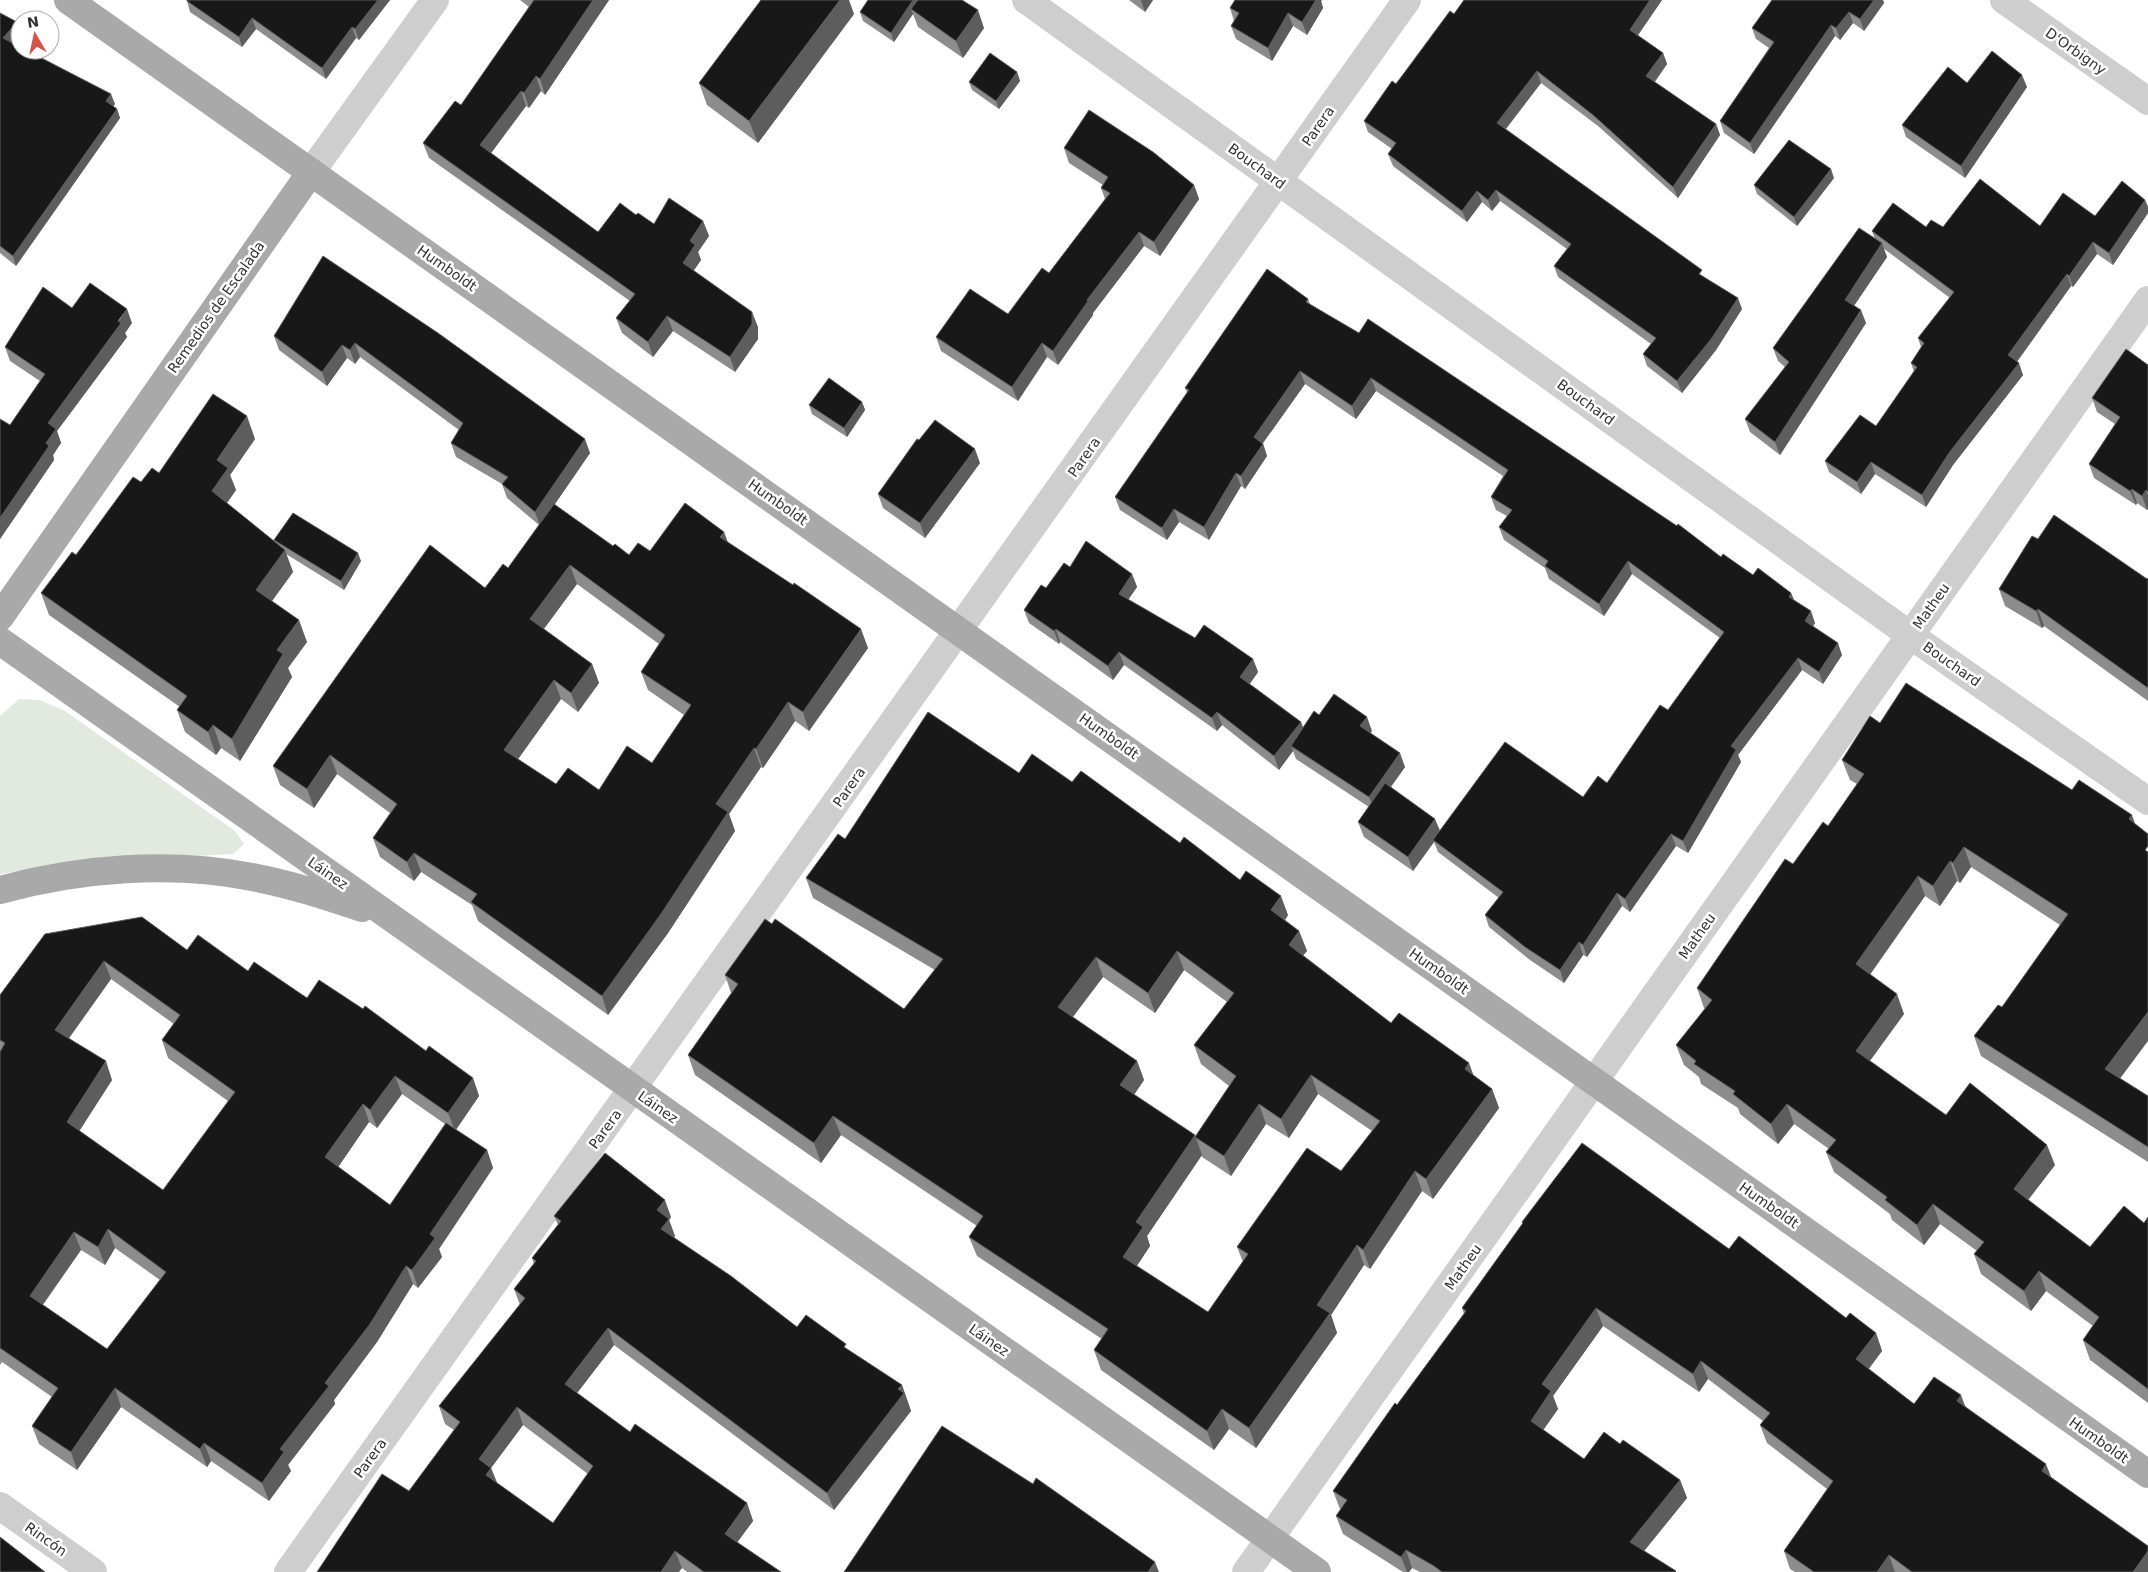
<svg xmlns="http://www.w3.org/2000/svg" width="2148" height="1572" font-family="'DejaVu Sans',sans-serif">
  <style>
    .green { fill: #e2e9de }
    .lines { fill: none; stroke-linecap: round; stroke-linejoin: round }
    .minor { stroke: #cecece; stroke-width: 28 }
    .major { stroke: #a9a9a9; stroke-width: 28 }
    .wall { fill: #8c8c8c; fill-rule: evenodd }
    .shaded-wall { fill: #5d5d5d }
    .building { fill: #181818; stroke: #5d5d5d; fill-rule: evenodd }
    .labels { text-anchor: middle; stroke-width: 5; stroke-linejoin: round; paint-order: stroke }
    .street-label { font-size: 14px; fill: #313131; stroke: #fff }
  </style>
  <rect width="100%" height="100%" fill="#fff"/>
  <polygon class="green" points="19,699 40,700 65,711 235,831 244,844 233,854 89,862 0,874 0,716"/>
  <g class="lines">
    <g class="minor">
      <polyline points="1026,0 1910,635 2148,801"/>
      <polyline points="2004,0 2148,101"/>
      <polyline points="311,172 435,0"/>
      <polyline points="0,1506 93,1572"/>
      <polyline points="288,1572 1407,0"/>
      <polyline points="1246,1572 2148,300"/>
    </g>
    <g class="major">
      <polyline points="68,0 2148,1474"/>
      <polyline points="0,617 311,172"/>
      <polyline points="0,641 1317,1572"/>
      <path d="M0,890C80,868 171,861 252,877C290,884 326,896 362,908"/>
    </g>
  </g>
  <g class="wall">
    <polygon points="187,0 390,0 359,40 356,38 326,79 256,29 242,47 190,12 187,1"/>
    <polygon points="520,0 609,0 545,95 541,91 529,108 526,106 491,153 598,232 636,215 654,224 703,221 709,236 698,252 701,260 693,271 758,327 758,339 735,372 673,331 653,357 622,333 616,318 630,301 429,158 423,143 461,105 529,7"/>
    <polygon points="868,0 917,0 984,28 963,58 918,27 913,14 894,42 863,21 860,12"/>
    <polygon points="1129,0 1153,0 1145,12"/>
    <polygon points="1235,0 1322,0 1321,1 1323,8 1307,35 1293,26 1272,61 1236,39 1231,26 1234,21 1230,8"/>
    <polygon points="1464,0 1662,0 1638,35 1663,53 1667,64 1655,82 1716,124 1720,135 1678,198 1598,126 1541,83 1506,129 1704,277 1742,309 1716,350 1682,393 1647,366 1643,354 1651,344 1558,277 1554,266 1567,249 1500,201 1492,211 1482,202 1467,222 1393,166 1388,154 1392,149 1368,132 1364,121 1454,14"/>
    <polygon points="1772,0 1883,0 1884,3 1864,31 1853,23 1840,40 1835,36 1754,154 1724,133 1720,121 1769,48 1756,39 1752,28"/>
    <polygon points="0,13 20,32 11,42 115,104 113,106 117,109 120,118 16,266 0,253"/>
    <polygon points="854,14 758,143 707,105 699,83"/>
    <polygon points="1017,72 1020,81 999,109 972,90 969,82"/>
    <polygon points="1967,83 2027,87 1965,178 1906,137 1902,125"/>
    <polygon points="1064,148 1194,185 1199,199 1160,256 1144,246 1093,313 1093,315 1058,365 1047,357 1018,401 941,351 936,337 1008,314 1049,273 1105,199 1101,188 1103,185 1069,163"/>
    <polygon points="1834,178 1797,226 1757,194 1754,185"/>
    <polygon points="2145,200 2148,207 2148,213 2113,265 2097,254 2073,287 2071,286 2017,362 2023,375 1953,465 1926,507 1875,474 1861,494 1829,472 1825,461 1876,426 1914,372 1911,363 1921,347 1918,338 1950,298 1883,248 1887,257 1854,306 1866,323 1780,455 1750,432 1745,419 1785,367 1778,361 1773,348 1875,239 1872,231 1926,227 2040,226 2095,216"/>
    <path d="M323,256L590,453L554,505L613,546L629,555L650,551L724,532L728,543L868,648L809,731L795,721L763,768L761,767L729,814L735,831L668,933L608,1015L478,921L472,905L421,872L414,881L380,857L373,838L390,813L337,774L314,808L280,785L273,766L508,568L539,525L507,498L502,484L456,457L451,443L459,430L360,357L355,364L347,358L327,386L279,350L274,336ZM577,584L659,644L641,672L648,690L684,715L652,763L599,790L556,784L518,759L561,699L578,712L599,683L592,664L544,629Z"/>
    <polygon points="1308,299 1310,304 1721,557 1753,575 1791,593 1794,600 1815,623 1813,626 1842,655 1823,684 1802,670 1738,755 1741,762 1688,853 1676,846 1630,912 1622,906 1587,957 1583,955 1564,983 1530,960 1489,927 1485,915 1499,898 1438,852 1434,842 1413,871 1364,837 1358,822 1369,807 1296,759 1293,751 1279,770 1222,725 1217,731 1124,665 1113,680 1060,642 1059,644 1029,623 1024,610 1046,588 1070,567 1132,574 1137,587 1128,600 1195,638 1253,659 1258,672 1250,684 1301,722 1303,728 1319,715 1372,731 1370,733 1405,767 1391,787 1440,831 1583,797 1607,783 1668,710 1720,638 1632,574 1604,616 1549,579 1545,568 1504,540 1499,527 1507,516 1496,510 1491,497 1503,476 1376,391 1356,419 1305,384 1263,443 1267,456 1245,489 1241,486 1209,540 1179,522 1167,540 1120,510 1115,497 1187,392 1185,388"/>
    <polygon points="72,308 132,323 125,333 127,337 57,431 61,443 53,455 54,460 0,539 0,419 10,425 40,381 10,361 5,347"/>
    <polygon points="2148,365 2148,509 2147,510 2137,503 2136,505 2094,478 2089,464 2115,424 2097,412 2092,398"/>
    <polygon points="862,402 865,410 847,437 812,414 809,405"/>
    <polygon points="255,439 230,475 236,490 227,503 274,541 274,540 361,561 344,590 286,554 293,572 272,601 307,642 288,668 292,677 240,761 221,748 216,755 185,732 177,710 180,707 49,615 41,593 141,482 159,473"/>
    <polygon points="919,440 980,463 925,538 883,508 878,494"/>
    <polygon points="2038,539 2147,579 2148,578 2148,701 2044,626 2042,628 2005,606 1999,589"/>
    <polygon points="1880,723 2072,790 2120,1078 2148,1096 2148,1162 1981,1056 1974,1036 2002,1007 2060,925 1971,867 1960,883 1957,881 1940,906 1925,896 1870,975 1904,1014 1870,1061 1946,1115 2055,1165 2028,1200 2090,1247 2144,1223 2148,1217 2148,1403 2090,1360 2083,1340 2093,1326 2046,1291 2031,1311 1981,1274 1974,1254 1977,1251 1940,1224 1924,1245 1892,1220 1890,1214 1834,1172 1826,1152 1829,1149 1794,1124 1778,1144 1740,1114 1738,1108 1701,1084 1699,1077 1684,1065 1676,1045 1705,1009 1704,1008 1697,988 1793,864 1828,826 1857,784 1850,780 1842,760"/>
    <path d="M1019,773L1072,782L1180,843L1240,880L1288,915L1285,920L1299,931L1307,951L1303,955L1391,1023L1473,1075L1492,1089L1499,1108L1433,1199L1422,1191L1370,1269L1364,1265L1331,1315L1337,1333L1256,1448L1229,1429L1214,1450L1101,1370L1094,1350L1102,1339L977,1256L969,1237L977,1226L841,1135L821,1163L695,1075L688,1055L731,993L725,975L904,1009L935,970L813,898L806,878L845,839ZM1184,970L1227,1002L1194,1045L1201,1064L1229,1086L1195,1137V1135L1134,1095L1144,1080L1137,1061L1073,1017L1103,977L1155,1013ZM1318,1094L1372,1131L1341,1171L1237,1247L1243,1262L1208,1312L1137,1266L1150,1246L1147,1236L1202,1155V1157L1231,1176L1266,1124L1289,1138Z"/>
    <path d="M45,934L187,950L248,971L426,1051L473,1078L479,1096L456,1130L487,1150L493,1168L439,1249L442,1257L418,1288L413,1284L377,1342L334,1400L335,1404L288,1465L291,1471L269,1501L211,1461L207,1467L121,1407L77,1470L39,1444L32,1426L52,1397L2,1362L0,1365V995ZM111,979L174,1024L162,1040L168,1058L228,1101L163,1190L79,1131L112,1080L69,1038ZM402,1094L445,1124L390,1205L338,1167L369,1122L377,1128ZM115,1248L160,1280L107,1349L43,1305L81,1250L105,1265Z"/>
    <path d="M554,1216L671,1217L669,1220L675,1236L674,1237L797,1327L848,1350L902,1385L911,1411L834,1510L614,1345L577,1393L630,1432L747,1503L753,1521L737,1542L781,1572H687L682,1568L409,1491L454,1430L445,1424L439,1406L520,1305L514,1289L534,1264L532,1258L558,1225ZM523,1425L588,1474L553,1523L497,1483L491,1468Z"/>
    <polygon points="1522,1222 1729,1249 1846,1318 1876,1333 1882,1351 1869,1369 1914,1404 1965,1406 2052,1478 2148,1572 1795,1572 1790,1569 1784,1551 1827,1489 1767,1443 1760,1425 1763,1421 1708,1379 1699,1392 1603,1326 1553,1396 1558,1409 1543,1430 1584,1459 1620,1444 1680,1480 1687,1498 1644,1551 1676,1572 1420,1572 1412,1568 1409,1572 1403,1572 1343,1534 1336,1516 1341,1510 1340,1509 1333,1491 1464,1314 1462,1308 1522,1224"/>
  </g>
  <g class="shaded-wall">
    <polygon points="378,0 390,0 359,40 355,29"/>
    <polygon points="593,0 609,0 545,95 540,79"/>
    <polygon points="840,0 849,0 854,14 758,143 749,121"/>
    <polygon points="913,0 917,0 919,5 911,9 913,14 894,42 891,33"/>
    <polygon points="1141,0 1153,0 1145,12"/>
    <polygon points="1316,0 1322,0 1321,1 1323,8 1307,35 1302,22"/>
    <polygon points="1650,0 1662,0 1634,41 1630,30"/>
    <polygon points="1874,0 1883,0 1884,3 1864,31 1860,19"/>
    <polygon points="978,10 984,28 963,58 956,41"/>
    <polygon points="1849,12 1853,23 1840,40 1836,28"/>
    <polygon points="1288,13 1293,26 1272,61 1268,48"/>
    <polygon points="252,18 256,29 242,47 239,37"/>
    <polygon points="17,22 20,32 7,48 3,38"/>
    <polygon points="1831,25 1835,36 1754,154 1750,143"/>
    <polygon points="352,27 356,38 326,79 322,68"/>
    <polygon points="1663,53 1667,64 1650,88 1646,76"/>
    <polygon points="1537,71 1541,83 1501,135 1497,123"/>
    <polygon points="1017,72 1020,81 999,109 996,101"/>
    <polygon points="2022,75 2027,87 1965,178 1961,166"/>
    <polygon points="536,76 541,91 529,108 524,93"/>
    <polygon points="521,91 526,106 486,160 480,145"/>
    <polygon points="111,94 115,104 110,111 106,101"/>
    <polygon points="117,109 120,118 16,266 13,256"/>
    <polygon points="1716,124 1720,135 1678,198 1673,187"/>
    <polygon points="1831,169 1834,178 1797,226 1794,217"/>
    <polygon points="1194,185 1199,199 1160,256 1154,242"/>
    <polygon points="1496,190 1500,201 1492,211 1488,200"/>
    <polygon points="1477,191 1482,202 1467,222 1462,211"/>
    <polygon points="2145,200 2148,207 2148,213 2113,265 2109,253"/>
    <polygon points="703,221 709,236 698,252 701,260 688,279 683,263 690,241"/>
    <polygon points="1139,232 1144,246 1093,313 1093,315 1058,365 1053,351 1087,300"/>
    <polygon points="2093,242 2097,254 2073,287 2069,276"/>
    <polygon points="1882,243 1887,257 1849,313 1845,300"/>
    <polygon points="2067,274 2071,286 2013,367 2008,355"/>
    <polygon points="1738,298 1742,309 1716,350 1682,393 1677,381"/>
    <polygon points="127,309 132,323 125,333 127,337 57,431 61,443 53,455 54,460 0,539 0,518 46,443 48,423"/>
    <polygon points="1861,310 1866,323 1780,455 1775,442"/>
    <polygon points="752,312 758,327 758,339 735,372 730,357"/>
    <polygon points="667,316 673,331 653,357 648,342"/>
    <polygon points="355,343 360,357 355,364 350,350"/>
    <polygon points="1042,343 1047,357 1018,401 1012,387"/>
    <polygon points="342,345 347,358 327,386 322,372"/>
    <polygon points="2019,363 2023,375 1953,465 1926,507 1922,495 1949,453"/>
    <polygon points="1300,371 1305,384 1258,450 1254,437"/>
    <polygon points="1371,378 1376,391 1356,419 1352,406"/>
    <polygon points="862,402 865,410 847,437 844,428"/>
    <polygon points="247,416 255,439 230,475 236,490 220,513 212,491 217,460"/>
    <polygon points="585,439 590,453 540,526 535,512"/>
    <polygon points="1263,444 1267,456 1245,489 1241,476"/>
    <polygon points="975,449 980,463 925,538 920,523"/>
    <polygon points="1871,462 1875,474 1861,494 1857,482"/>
    <polygon points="1236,473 1241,486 1209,540 1204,527"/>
    <polygon points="2132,489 2137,503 2136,505 2130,491"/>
    <polygon points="2146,490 2148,496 2148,509 2147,510 2142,496"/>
    <polygon points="1174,509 1179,522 1167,540 1162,528"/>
    <polygon points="724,532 731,551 720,537"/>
    <polygon points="285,550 293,572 264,612 256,590"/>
    <polygon points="358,553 361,561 344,590 341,581"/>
    <polygon points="1628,561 1632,574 1604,616 1599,604"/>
    <polygon points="570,565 577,584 537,638 530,619"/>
    <polygon points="1132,574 1137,587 1123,607 1119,594"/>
    <polygon points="1791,593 1796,605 1789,597"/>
    <polygon points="2038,609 2044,626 2042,628 2036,611"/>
    <polygon points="1811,611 1815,623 1809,633 1805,621"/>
    <polygon points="299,620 307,642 288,668 292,677 240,761 232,739 277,650"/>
    <polygon points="861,629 868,648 809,731 803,712"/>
    <polygon points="1056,629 1060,642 1059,644 1054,631"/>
    <polygon points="1838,643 1842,655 1823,684 1819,672"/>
    <polygon points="1119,652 1124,665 1113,680 1108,666"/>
    <polygon points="1798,658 1802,670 1738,755 1741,762 1688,853 1683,841 1731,746"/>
    <polygon points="1253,659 1258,672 1245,690 1240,677"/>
    <polygon points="592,664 599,683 578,712 571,693"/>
    <polygon points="554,680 561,699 511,769 504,750"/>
    <polygon points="788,702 795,721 763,768 756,749"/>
    <polygon points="1217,712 1222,725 1217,731 1212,718"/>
    <polygon points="1367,717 1372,731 1365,740 1360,726"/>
    <polygon points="1301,722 1306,735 1291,746 1293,751 1279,770 1274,756"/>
    <polygon points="213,725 221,748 216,755 208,732"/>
    <polygon points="754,748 761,767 729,814 735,831 668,933 608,1015 602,996 716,804"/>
    <polygon points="1400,753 1405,767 1374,810 1369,797"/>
    <polygon points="330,755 337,774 314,808 307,789"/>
    <polygon points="2132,815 2139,835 2129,819"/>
    <polygon points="1435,819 1441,833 1433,840 1434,842 1413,871 1408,857"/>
    <polygon points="1671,834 1676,846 1630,912 1625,899"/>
    <polygon points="1964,847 1971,867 1960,883 1953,863"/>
    <polygon points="414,853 421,872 414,881 407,862"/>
    <polygon points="1950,861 1957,881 1940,906 1933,886"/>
    <polygon points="1918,876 1925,896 1863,984 1856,964"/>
    <polygon points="1617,893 1622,906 1587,957 1583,945"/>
    <polygon points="1281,896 1288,915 1279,929 1271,910"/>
    <polygon points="1299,931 1307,951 1296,964 1289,945"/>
    <polygon points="1579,942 1583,955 1564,983 1560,970"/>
    <polygon points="1177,951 1184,970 1155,1013 1148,993"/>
    <polygon points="1096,957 1103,977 1065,1027 1058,1007"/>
    <polygon points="104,961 111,979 62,1048 55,1030"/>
    <polygon points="1897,994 1904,1014 1863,1070 1856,1051"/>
    <polygon points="2148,1012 2148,1041 2113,1088 2105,1069"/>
    <polygon points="106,1061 112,1080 73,1141 67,1122"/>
    <polygon points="1137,1061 1144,1080 1127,1105 1120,1085"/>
    <polygon points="1469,1063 1476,1082 1465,1069"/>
    <polygon points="1311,1075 1318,1094 1289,1138 1281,1119"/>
    <polygon points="395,1076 402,1094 377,1128 370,1110"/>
    <polygon points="473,1078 479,1096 455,1131 448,1113"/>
    <polygon points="1492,1089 1499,1108 1433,1199 1426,1179"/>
    <polygon points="363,1104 369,1122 332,1176 325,1157"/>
    <polygon points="1259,1104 1266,1124 1231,1176 1224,1156"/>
    <polygon points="1787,1104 1794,1124 1778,1144 1771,1124"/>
    <polygon points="833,1116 841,1135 821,1163 814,1143"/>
    <polygon points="1195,1135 1202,1155 1147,1236 1150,1246 1130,1276 1123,1257 1136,1222"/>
    <polygon points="2047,1145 2055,1165 2021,1209 2014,1189"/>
    <polygon points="487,1150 493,1168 439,1249 442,1257 418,1288 412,1270 430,1234"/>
    <polygon points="1415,1171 1422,1191 1370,1269 1363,1250"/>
    <polygon points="665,1200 671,1217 669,1220 675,1236 667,1246 661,1229 657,1210"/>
    <polygon points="1933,1204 1940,1224 1924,1245 1917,1225"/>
    <polygon points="108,1229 115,1248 105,1265 98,1247"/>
    <polygon points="74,1232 81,1250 36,1314 30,1296"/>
    <polygon points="1357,1245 1364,1265 1331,1315 1337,1333 1256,1448 1249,1428 1317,1305"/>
    <polygon points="406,1266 413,1284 377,1342 334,1400 335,1404 288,1465 291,1471 269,1501 262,1483 280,1449"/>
    <polygon points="2039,1271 2046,1291 2031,1311 2024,1291"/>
    <polygon points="1596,1308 1603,1326 1553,1396 1558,1409 1537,1439 1531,1421 1542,1384"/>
    <polygon points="608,1328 614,1345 571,1401 565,1384"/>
    <polygon points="1876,1333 1882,1351 1862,1377 1856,1359"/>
    <polygon points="1701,1361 1708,1379 1699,1392 1693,1374"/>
    <polygon points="902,1385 911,1411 834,1510 827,1493"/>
    <polygon points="115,1388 121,1407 77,1470 71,1452"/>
    <polygon points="1961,1395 1968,1414 1957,1401"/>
    <polygon points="517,1407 523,1425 485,1476 479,1459"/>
    <polygon points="1222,1409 1229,1429 1214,1450 1207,1431"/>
    <polygon points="204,1443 211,1461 207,1467 200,1449"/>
    <polygon points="2046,1464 2053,1482 2042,1471"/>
    <polygon points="491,1468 498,1485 486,1475"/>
    <polygon points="1680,1480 1687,1498 1636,1561 1630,1542"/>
    <polygon points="747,1503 753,1521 731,1551 725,1534"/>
    <polygon points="1406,1550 1412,1568 1409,1572 1407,1572 1401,1557"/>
    <polygon points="675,1551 682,1568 679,1572 661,1572"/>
    <polygon points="2148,1551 2148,1572 2133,1572"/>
    <polygon points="1889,1555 1895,1572 1877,1572"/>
    <polygon points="1155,1562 1159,1572 1148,1572"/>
  </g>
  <g class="building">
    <polygon points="187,0 378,0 355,29 352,27 322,68 252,18 239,37 187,1"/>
    <polygon points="534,0 593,0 540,79 536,76 524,93 521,91 480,145 598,232 620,203 636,215 638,213 654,224 669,198 703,221 690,241 695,245 683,263 752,312 752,324 730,357 667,316 648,342 616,318 635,294 423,143 455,101 461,105"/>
    <polygon points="761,0 840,0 749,121 699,83"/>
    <polygon points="868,0 913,0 891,33 860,12"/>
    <polygon points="918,0 962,0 978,10 956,41 911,9"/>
    <polygon points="1235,0 1316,0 1302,22 1288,13 1268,48 1231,26 1239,13 1230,8"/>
    <polygon points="1464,0 1650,0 1630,30 1663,53 1646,76 1716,124 1673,187 1593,115 1537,71 1497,123 1702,270 1699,274 1738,298 1712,338 1677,381 1643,354 1656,338 1554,266 1571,244 1496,190 1488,200 1477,191 1462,211 1388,154 1396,143 1364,121 1392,81 1396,84 1450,11 1454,14"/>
    <polygon points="1772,0 1874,0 1860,19 1849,12 1836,28 1831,25 1750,143 1720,121 1774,42 1752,28"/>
    <polygon points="0,13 17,22 3,38 20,47 20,50 26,50 111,94 106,101 117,109 13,256 0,246"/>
    <polygon points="1992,51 2022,75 1961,166 1902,125 1948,67 1967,83"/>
    <polygon points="990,53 1017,72 996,101 969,82"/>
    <polygon points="1089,110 1153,152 1194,185 1154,242 1139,232 1087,300 1088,301 1053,351 1042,343 1012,387 936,337 970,289 1008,314 1042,268 1049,273 1110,193 1101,188 1108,177 1064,148"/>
    <polygon points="1789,140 1831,169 1794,217 1754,185"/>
    <polygon points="1980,179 2040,226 2063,193 2095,216 2122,181 2145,200 2109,253 2093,242 2069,276 2067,274 2008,355 2019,363 1949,453 1922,495 1871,462 1857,482 1825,461 1860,415 1876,426 1917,367 1911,363 1924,343 1918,338 1954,292 1872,231 1893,203 1926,227 1931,220 1943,227"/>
    <polygon points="1859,228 1882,243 1845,300 1861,310 1775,442 1745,419 1789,362 1773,348"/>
    <polygon points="323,256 438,333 585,439 535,512 502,484 508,477 451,443 463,423 355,343 350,350 342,345 322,372 274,336"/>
    <polygon points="1267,269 1308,299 1306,302 1359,333 1368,319 1677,526 1678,524 1721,557 1723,554 1753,575 1758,568 1791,593 1789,597 1811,611 1805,621 1838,643 1819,672 1798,658 1731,746 1736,750 1683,841 1671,834 1625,899 1617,893 1583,945 1579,942 1560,970 1525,947 1485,915 1503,892 1433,840 1505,742 1583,797 1598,776 1607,783 1660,705 1668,710 1724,632 1628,561 1599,604 1545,566 1548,561 1499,527 1512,510 1491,497 1508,470 1371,378 1352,406 1300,371 1254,437 1263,444 1241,476 1236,473 1204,527 1174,509 1162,528 1115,497 1189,390 1185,388"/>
    <polygon points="90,283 127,309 118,321 121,323 48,423 56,429 46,443 49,446 0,518 0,419 10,425 45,374 5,347 43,287 72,308"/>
    <polygon points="2126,349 2148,365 2148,492 2146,490 2142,496 2132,489 2130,491 2089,464 2120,417 2092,398"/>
    <polygon points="829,378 862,402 844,428 809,405"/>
    <polygon points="213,394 247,416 217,460 228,468 212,491 285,550 256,590 299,620 277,650 283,654 232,739 213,725 208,732 177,710 187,696 41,593 72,552 76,555 133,477 141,482 152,468 159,473"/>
    <polygon points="935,420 975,449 920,523 878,494 917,439 919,440"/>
    <path d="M685,503L724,532L720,537L793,585L794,583L861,629L803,712L788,702L756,749L754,748L716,804L728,812L661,914L602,996L471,902L477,894L414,853L407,862L373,838L397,804L330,755L307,789L273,766L430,545L485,588L503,564L508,568L554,504L613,546L615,544L629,555L638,543L650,551ZM570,565L665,635L641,672L691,705L652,763L627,746L599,790L568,768L556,784L504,750L554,680L571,693L592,664L530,619Z"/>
    <polygon points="293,513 358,553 341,581 274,540"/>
    <polygon points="2054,515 2147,579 2148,578 2148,688 2038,609 2036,611 1999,589 2032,536 2038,539"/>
    <polygon points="1086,541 1132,574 1119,594 1195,638 1204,625 1253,659 1240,677 1301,722 1274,756 1217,712 1212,718 1119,652 1108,666 1056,629 1054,631 1024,610 1041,585 1046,588 1064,563 1070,567"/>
    <polygon points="1906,683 2072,790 2079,780 2132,815 2129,819 2148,834 2148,846 2145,850 2148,852 2148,1012 2105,1069 2148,1096 2148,1147 1974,1036 1998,1005 2002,1007 2068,914 1964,847 1953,863 1950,861 1933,886 1918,876 1856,964 1897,994 1856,1051 1946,1115 1970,1083 2047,1145 2014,1189 2090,1247 2124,1206 2144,1223 2148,1217 2148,1389 2083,1340 2099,1317 2039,1271 2024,1291 1974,1254 1984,1242 1933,1204 1917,1225 1885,1200 1887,1197 1826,1152 1836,1140 1787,1104 1771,1124 1733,1094 1735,1091 1694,1064 1696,1061 1676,1045 1712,1000 1697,988 1785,859 1793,864 1823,822 1828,826 1864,774 1842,760 1870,716 1880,723"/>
    <polygon points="1334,694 1367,717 1360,726 1400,753 1369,797 1291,746 1314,711 1319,715"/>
    <path d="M928,712L1019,773L1032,754L1072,782L1081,771L1180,843L1184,837L1240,880L1246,871L1281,896L1271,910L1299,931L1289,945L1391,1023L1399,1013L1469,1063L1465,1069L1492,1089L1426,1179L1415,1171L1363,1250L1357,1245L1317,1305L1330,1313L1249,1428L1222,1409L1207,1431L1094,1350L1108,1329L969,1237L983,1216L833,1116L814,1143L688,1055L738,984L725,975L765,919L772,924L775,919L904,1009L943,959L806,878L838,834L845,839ZM1177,951L1234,993L1194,1045L1236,1076L1195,1137L1224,1156L1259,1104L1281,1119L1311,1075L1380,1121L1341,1171L1307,1148L1237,1247L1248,1254L1208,1312L1123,1257L1143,1227L1136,1222L1195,1135L1120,1085L1137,1061L1058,1007L1096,957L1148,993Z"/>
    <polygon points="1385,783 1435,819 1408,857 1358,822"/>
    <path d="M142,917L187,950L198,935L248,971L254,962L307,998L319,980L363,1009L365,1006L426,1051L429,1046L473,1078L448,1113L395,1076L370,1110L363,1104L325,1157L390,1205L446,1123L487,1150L430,1234L435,1238L412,1270L406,1266L370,1324L325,1383L329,1386L280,1449L284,1452L262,1483L204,1443L200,1449L115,1388L71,1452L32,1426L58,1388L0,1348V1052L5,1043L0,1040V995L45,934ZM104,961L180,1015L162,1040L235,1092L163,1190L67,1122L106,1061L55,1030ZM108,1229L166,1272L107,1349L30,1296L74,1232L98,1247Z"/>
    <polygon points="1582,1143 1729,1249 1739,1236 1846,1318 1850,1313 1876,1333 1856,1359 1914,1404 1934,1377 1961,1395 1957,1401 2046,1464 2042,1471 2148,1546 2148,1551 2133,1572 1912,1572 1889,1555 1877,1572 1814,1572 1784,1551 1833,1481 1760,1425 1770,1413 1701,1361 1693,1374 1596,1308 1542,1384 1551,1391 1531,1421 1584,1459 1604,1432 1620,1444 1623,1440 1680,1480 1630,1542 1676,1571 1675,1572 1442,1572 1434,1566 1406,1550 1401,1557 1336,1516 1347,1500 1333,1491 1395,1403 1397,1405 1466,1311 1462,1308 1523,1223 1522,1222"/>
    <path d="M605,1153L665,1200L657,1210L669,1219L661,1229L731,1276L797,1327L806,1315L846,1344L844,1347L902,1385L898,1389L904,1393L827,1493L608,1328L565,1384L630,1432L635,1424L747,1503L725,1534L781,1572H704L675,1551L661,1572H317L382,1474L409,1491L460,1422L439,1406L525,1298L514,1289L536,1261L532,1258L561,1221L554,1216ZM517,1407L593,1466L553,1523L486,1475L491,1468L479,1459Z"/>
    <polygon points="942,1426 1033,1484 1036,1478 1155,1562 1148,1572 844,1572"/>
    <polygon points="0,1537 45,1572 0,1572"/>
  </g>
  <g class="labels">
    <g class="street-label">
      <text transform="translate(2076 51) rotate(35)" y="5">D'Orbigny</text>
      <text transform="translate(1318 126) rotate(-55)" y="5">Parera</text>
      <text transform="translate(1257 166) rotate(36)" y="5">Bouchard</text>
      <text transform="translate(447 268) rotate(35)" y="5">Humboldt</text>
      <text transform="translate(216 307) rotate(-55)" y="5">Remedios de Escalada</text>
      <text transform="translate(1586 402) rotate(36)" y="5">Bouchard</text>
      <text transform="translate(1084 457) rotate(-55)" y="5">Parera</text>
      <text transform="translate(778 502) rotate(35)" y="5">Humboldt</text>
      <text transform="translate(1931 606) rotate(-55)" y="5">Matheu</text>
      <text transform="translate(1952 664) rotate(35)" y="5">Bouchard</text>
      <text transform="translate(1109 736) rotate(35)" y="5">Humboldt</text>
      <text transform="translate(849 787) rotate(-55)" y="5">Parera</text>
      <text transform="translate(328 873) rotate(35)" y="5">Láinez</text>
      <text transform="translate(1697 936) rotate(-55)" y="5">Matheu</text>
      <text transform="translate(1439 971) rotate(35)" y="5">Humboldt</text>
      <text transform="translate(658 1107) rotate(35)" y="5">Láinez</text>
      <text transform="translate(605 1129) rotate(-54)" y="5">Parera</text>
      <text transform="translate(1769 1205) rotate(35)" y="5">Humboldt</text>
      <text transform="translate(1463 1267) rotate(-55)" y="5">Matheu</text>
      <text transform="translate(989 1340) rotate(35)" y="5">Láinez</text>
      <text transform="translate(2099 1440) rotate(35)" y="5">Humboldt</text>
      <text transform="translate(370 1458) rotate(-54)" y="5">Parera</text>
      <text transform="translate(46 1539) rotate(35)" y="5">Rincón</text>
    </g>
  </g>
  <g transform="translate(35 35) rotate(351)"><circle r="24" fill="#ffffff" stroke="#adadad"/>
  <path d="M0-4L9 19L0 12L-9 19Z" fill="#d45548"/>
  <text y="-8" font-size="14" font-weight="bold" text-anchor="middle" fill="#313131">N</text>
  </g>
</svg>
